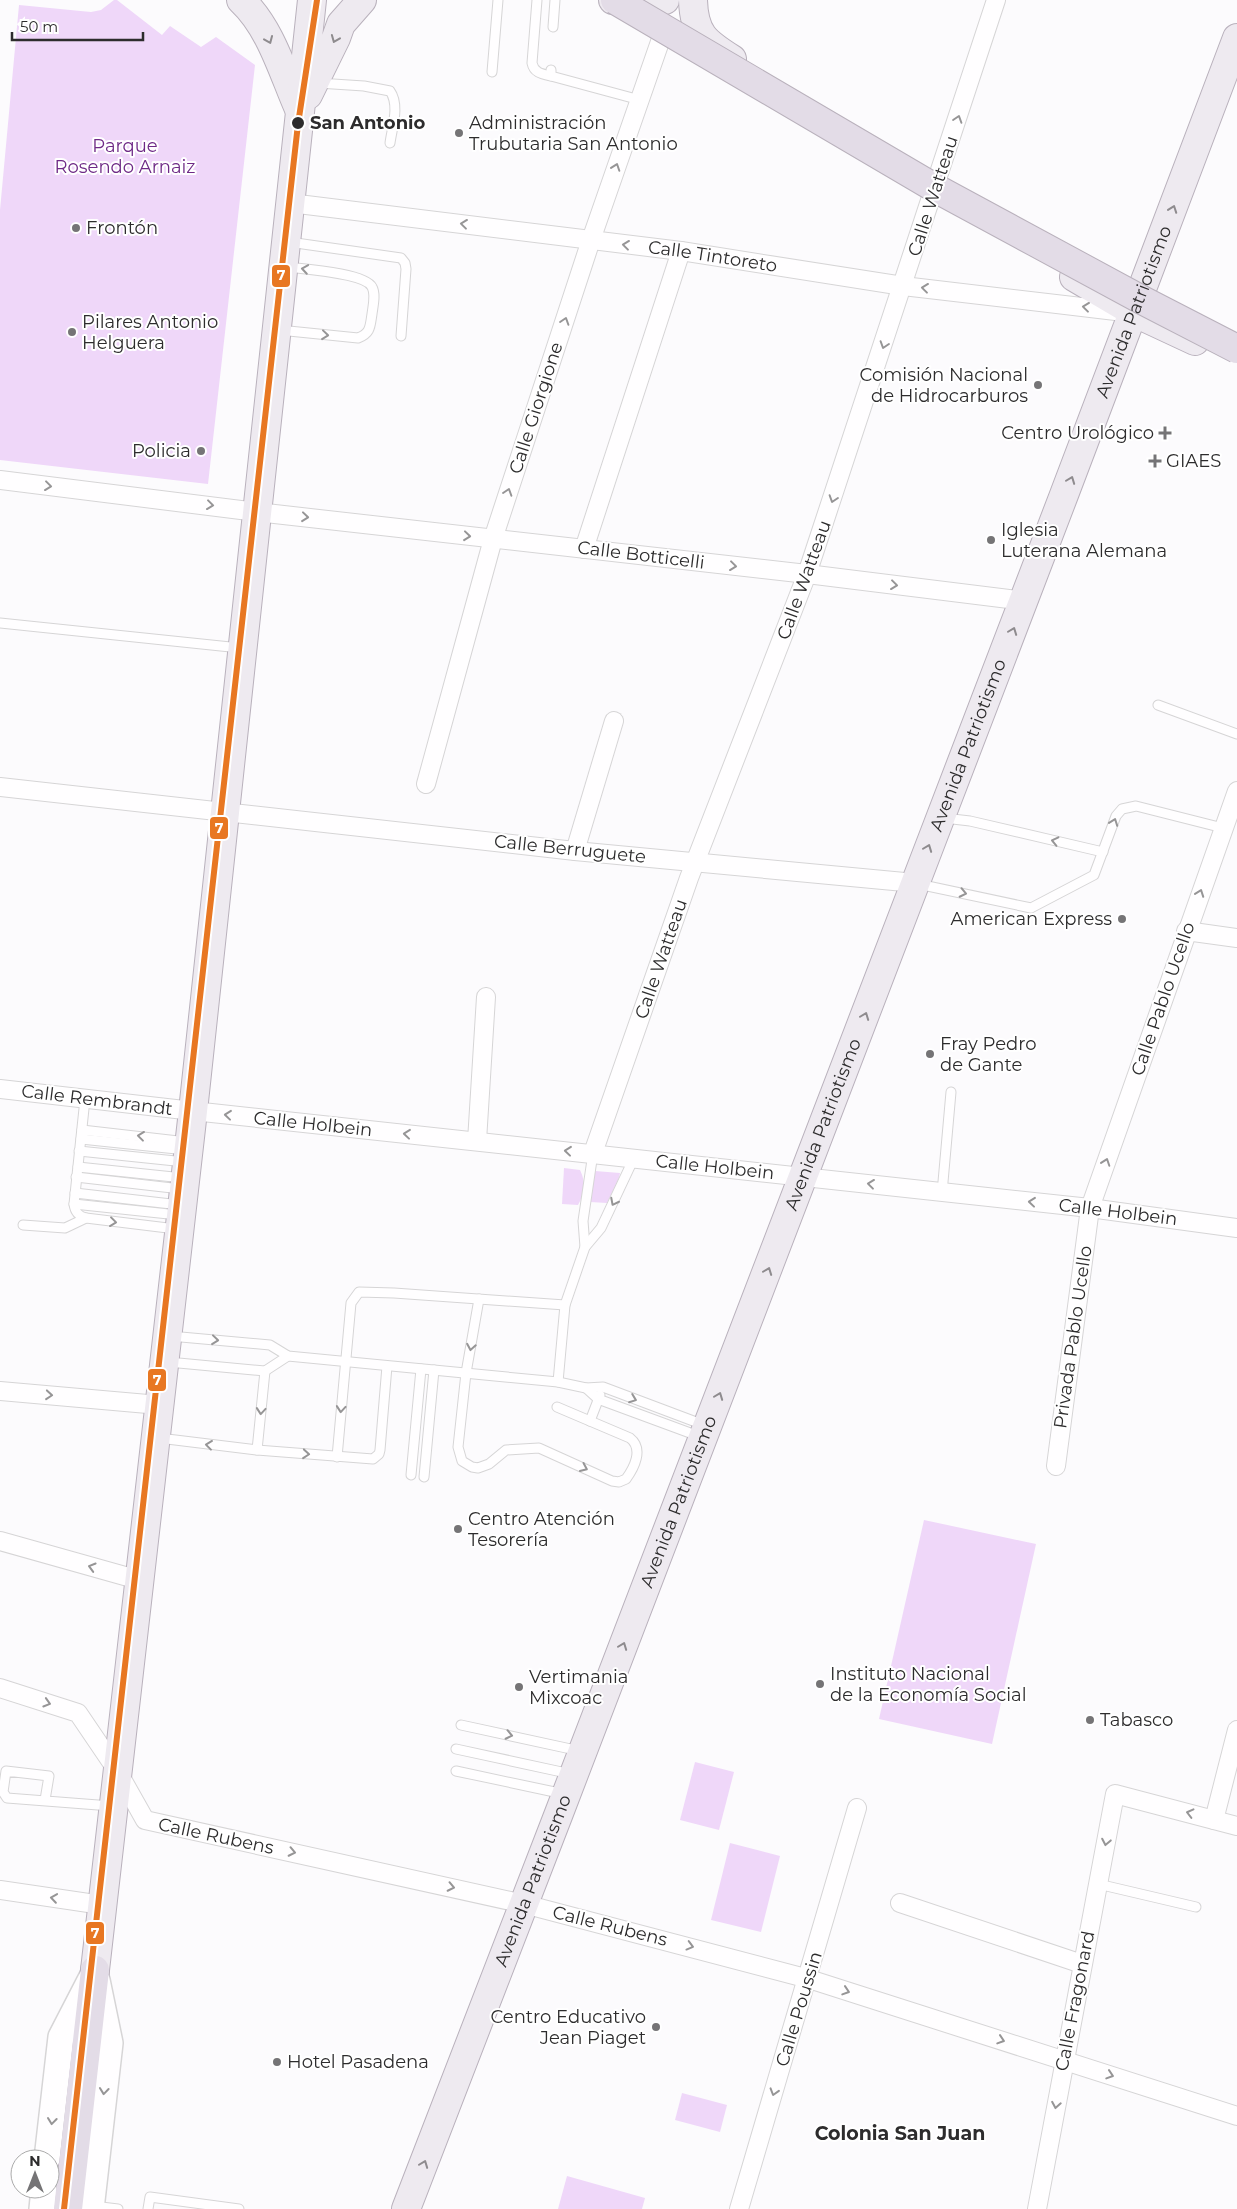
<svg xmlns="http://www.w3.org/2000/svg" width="1237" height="2209" font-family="Montserrat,sans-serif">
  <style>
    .green { fill: #efd7f9 }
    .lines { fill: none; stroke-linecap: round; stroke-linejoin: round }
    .lane-casing { stroke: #d6d5d6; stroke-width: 11 }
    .street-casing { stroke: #d6d5d6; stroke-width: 20 }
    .secondary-casing { stroke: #d6d5d6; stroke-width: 28 }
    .primary-casing { stroke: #b9b1bc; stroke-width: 30 }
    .highway-casing { stroke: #b9b1bc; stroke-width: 30 }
    .lane { stroke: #fffeff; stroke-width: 9 }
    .street { stroke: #fffeff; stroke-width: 18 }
    .secondary { stroke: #fffeff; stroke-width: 25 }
    .primary { stroke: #eeeaf0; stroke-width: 28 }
    .highway { stroke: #e3dce7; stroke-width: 28 }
    .highway-bridge-casing { stroke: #b9b1bc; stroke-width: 30; stroke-linecap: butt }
    .highway-bridge { stroke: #e3dce7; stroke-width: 28 }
    .metro-1-casing { stroke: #fff; stroke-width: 10 }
    .metro-1 { stroke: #e87722; stroke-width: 6 }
    .oneway { stroke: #8e8b8e }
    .oneway2 { stroke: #969596 }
    .stop-dot { fill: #2d2c2d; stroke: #fff; stroke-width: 2 }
    .poi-dot { fill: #757476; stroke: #fff; stroke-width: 2 }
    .labels { text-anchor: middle; stroke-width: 4; stroke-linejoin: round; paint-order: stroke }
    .stop-label { font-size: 18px; font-weight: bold; fill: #2d2c2d; stroke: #fff; text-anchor: start }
    .poi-label { font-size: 18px; fill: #2d2c2d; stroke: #fff; text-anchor: start }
    .park-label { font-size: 18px; fill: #6e2986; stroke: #fff }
    .street-label { font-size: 18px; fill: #2d2c2d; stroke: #fff }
    .neighbourhood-label { font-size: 19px; font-weight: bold; fill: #2d2c2d; stroke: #fff }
    .line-badge { stroke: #fff; stroke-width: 2 }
    .badge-label { font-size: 14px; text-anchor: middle; font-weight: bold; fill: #fff }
  </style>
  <rect width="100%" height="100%" fill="#fcfbfd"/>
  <g class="green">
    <polygon points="114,0 117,0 162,35 170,26 201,47 216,37 255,65 208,484 0,460 0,210 19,5 91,12 101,10"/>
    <path d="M564,1168L580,1170C586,1182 585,1193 578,1205L562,1204Z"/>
    <polygon points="595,1171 620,1173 619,1178 607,1203 590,1202"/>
    <polygon points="924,1520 1036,1544 992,1744 879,1719"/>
    <polygon points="695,1762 734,1772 719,1830 680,1820"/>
    <polygon points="730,1843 780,1856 761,1932 711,1920"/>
    <polygon points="682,2093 727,2105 720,2132 675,2120"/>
    <polygon points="567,2176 645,2198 642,2209 558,2209"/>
  </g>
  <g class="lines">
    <defs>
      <g id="lane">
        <path d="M537,0L532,63C534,73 542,74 551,76"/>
        <polyline points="553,27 555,0"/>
        <polyline points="551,70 551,76 640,100"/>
        <polyline points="492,72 498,0"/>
        <path d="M318,83L364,86L390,91C400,105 392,128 390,143"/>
        <polyline points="289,242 401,258 405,263 406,269 401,336"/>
        <path d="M279,330L358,338C371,333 370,326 372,314C373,306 376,294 372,287C365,273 303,269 287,267"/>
        <polyline points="0,623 240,648"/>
        <polyline points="1158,705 1237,734"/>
        <polyline points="944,818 970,821 1103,852"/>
        <polyline points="918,884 1031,908 1094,875 1116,816 1122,809 1136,806 1223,828"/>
        <path d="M85,1099L74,1204C75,1212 78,1216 86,1218L176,1229"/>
        <polyline points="82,1130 187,1142"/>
        <polyline points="81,1139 186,1150"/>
        <polyline points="79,1151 185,1162"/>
        <polyline points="78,1167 183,1178"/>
        <polyline points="76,1177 181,1189"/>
        <polyline points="75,1193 180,1205"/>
        <polyline points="942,1193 951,1092"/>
        <polyline points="74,1204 178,1215"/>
        <polyline points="23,1225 65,1228 86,1218"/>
        <polyline points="585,1247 583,1221 593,1153"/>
        <path d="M479,1299L466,1373L458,1447L462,1461L472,1467L478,1468L489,1464L506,1450L539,1448L612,1481L619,1482L626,1479C634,1468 644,1449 630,1438L557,1407"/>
        <polyline points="170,1336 270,1345 288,1356 558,1382 586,1388 603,1387 704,1425"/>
        <polyline points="168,1362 265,1371 288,1356"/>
        <polyline points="558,1382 565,1305 585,1247 601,1228 634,1158"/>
        <polyline points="586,1388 598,1399 701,1437"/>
        <polyline points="590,1421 600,1395"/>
        <polyline points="159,1438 257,1450 373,1459 379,1454 380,1450 387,1366"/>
        <polyline points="257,1450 265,1371"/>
        <polyline points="337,1457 351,1303 359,1292 394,1293 565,1305"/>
        <polyline points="411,1475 421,1369"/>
        <polyline points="424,1477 434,1370"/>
        <polyline points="461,1725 580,1751"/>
        <polyline points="456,1749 571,1774"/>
        <polyline points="456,1771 564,1794"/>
        <polyline points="45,1800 49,1776 6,1771 3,1792 7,1798 111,1806"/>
        <polyline points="1098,1884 1196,1907"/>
        <polyline points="93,2206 118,2209"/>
        <polyline points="148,2209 150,2197 239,2209"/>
      </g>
      <g id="street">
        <path id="s1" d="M290,203L681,251L903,286L1124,312"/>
        <polyline points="0,480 257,512 807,574 1025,601"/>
        <polyline points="584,549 681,251"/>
        <polyline points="426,784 493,539 591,240 662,36"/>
        <polyline points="0,787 575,851 915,883"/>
        <polyline points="575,851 614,721"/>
        <polyline points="1186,931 1237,938"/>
        <polyline points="0,1089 193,1111 1090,1208 1237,1228"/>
        <polyline points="477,1141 486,997"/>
        <polyline points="593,1153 689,878 807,574 996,0"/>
        <polyline points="0,1391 159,1405"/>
        <polyline points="1056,1466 1090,1208 1237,791"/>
        <polyline points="0,1541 139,1580"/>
        <polyline points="0,1688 78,1713 118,1772 145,1820 524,1904 809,1979 1237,2116"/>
        <polyline points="1214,1820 1237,1730"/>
        <polyline points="0,1890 102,1905"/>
        <polyline points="900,1903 1082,1964"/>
        <polyline points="739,2209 857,1808"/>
        <polyline points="1037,2209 1115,1794 1237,1826"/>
      </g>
      <g id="secondary">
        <polyline points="47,2159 61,2037 93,1975"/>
        <polyline points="42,2209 44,2189"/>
        <polyline points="91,2209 110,2043 97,1980"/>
      </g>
      <g id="primary">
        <path d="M241,0C271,28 283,73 299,109"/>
        <polyline points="613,0 641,3 665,0"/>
        <path d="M693,0C694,34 705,42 732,59"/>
        <polyline points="308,95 336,38 341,24 362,0"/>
        <polyline points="1074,277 1135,313 1195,341"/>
        <polyline points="95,1970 193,1111 312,0"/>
        <path id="s2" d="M406,2209C585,1748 761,1286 938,824C1038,562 1139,301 1237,38"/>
      </g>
      <polyline id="highway" points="68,2209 95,1970"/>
    </defs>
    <use href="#lane" class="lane-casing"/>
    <use href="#street" class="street-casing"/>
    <use href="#secondary" class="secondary-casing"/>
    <use href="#primary" class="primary-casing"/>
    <use href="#highway" class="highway-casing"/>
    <use href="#lane" class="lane"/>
    <use href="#street" class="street"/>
    <use href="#secondary" class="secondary"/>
    <use href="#primary" class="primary"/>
    <use href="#highway" class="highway"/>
    <defs>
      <polyline id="highway-bridge" points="615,0 935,188 1142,300 1237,349"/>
    </defs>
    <use href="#highway-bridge" class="highway-bridge-casing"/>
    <use href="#highway-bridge" class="highway-bridge"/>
    <defs>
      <polyline id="metro-1" points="64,2209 298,124 317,0"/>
    </defs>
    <use href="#metro-1" class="metro-1-casing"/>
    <use href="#metro-1" class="metro-1"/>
  </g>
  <defs><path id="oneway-chevron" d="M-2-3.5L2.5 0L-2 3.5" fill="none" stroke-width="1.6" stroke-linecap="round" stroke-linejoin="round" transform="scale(1.25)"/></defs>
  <g class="oneway">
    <use href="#oneway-chevron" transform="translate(335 39) rotate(112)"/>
    <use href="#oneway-chevron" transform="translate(269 40) rotate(67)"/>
    <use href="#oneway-chevron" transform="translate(1173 209) rotate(-70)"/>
    <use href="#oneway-chevron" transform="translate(1071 480) rotate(-69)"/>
    <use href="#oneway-chevron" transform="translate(1013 631) rotate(-69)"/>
    <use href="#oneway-chevron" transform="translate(928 848) rotate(-69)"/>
    <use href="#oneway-chevron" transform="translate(865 1016) rotate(-69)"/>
    <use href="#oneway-chevron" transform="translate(768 1271) rotate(-69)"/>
    <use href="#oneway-chevron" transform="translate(719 1396) rotate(-69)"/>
    <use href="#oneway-chevron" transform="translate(623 1646) rotate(-69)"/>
    <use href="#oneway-chevron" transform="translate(424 2164) rotate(-69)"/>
  </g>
  <g class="oneway2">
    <use href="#oneway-chevron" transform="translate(958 119) rotate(-72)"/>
    <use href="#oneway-chevron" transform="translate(616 167) rotate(-71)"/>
    <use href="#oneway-chevron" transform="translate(464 224) rotate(-173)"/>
    <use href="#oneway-chevron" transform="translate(626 245) rotate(-173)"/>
    <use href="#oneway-chevron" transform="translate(305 269) rotate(-171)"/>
    <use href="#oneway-chevron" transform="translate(925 288) rotate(-173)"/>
    <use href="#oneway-chevron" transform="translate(1086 307) rotate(-173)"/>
    <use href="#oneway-chevron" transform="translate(565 321) rotate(-72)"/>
    <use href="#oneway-chevron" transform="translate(325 335) rotate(6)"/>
    <use href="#oneway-chevron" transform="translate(884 345) rotate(108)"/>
    <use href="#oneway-chevron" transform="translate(48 486) rotate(7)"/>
    <use href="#oneway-chevron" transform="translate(508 492) rotate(-72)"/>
    <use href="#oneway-chevron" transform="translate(833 499) rotate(108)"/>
    <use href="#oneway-chevron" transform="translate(210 505) rotate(7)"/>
    <use href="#oneway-chevron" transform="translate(305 517) rotate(6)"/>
    <use href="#oneway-chevron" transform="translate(467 536) rotate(6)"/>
    <use href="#oneway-chevron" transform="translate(733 566) rotate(7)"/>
    <use href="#oneway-chevron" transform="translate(894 585) rotate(7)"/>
    <use href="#oneway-chevron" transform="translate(1114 822) rotate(-70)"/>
    <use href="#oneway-chevron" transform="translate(1055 841) rotate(-167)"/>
    <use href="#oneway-chevron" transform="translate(963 893) rotate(12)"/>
    <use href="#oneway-chevron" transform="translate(1200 893) rotate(-70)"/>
    <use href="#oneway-chevron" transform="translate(228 1115) rotate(-174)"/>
    <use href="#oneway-chevron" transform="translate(407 1134) rotate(-174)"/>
    <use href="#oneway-chevron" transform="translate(141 1136) rotate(-173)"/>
    <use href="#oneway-chevron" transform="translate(568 1151) rotate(-174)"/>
    <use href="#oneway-chevron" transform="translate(1106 1162) rotate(-71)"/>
    <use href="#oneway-chevron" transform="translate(871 1184) rotate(-173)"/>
    <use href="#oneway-chevron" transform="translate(614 1202) rotate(117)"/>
    <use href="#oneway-chevron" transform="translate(1032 1202) rotate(-174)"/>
    <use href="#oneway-chevron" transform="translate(113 1222) rotate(7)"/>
    <use href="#oneway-chevron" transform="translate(215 1340) rotate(6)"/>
    <use href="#oneway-chevron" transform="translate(471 1347) rotate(100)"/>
    <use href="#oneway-chevron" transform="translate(49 1395) rotate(5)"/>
    <use href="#oneway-chevron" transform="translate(633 1399) rotate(21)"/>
    <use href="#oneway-chevron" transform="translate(341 1409) rotate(95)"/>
    <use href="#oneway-chevron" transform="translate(261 1411) rotate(95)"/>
    <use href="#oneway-chevron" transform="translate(209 1445) rotate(-173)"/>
    <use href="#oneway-chevron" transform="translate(306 1454) rotate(5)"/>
    <use href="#oneway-chevron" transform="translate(584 1468) rotate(24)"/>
    <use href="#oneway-chevron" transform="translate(92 1567) rotate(-164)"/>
    <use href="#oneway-chevron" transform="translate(47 1703) rotate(17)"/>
    <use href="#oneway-chevron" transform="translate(509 1735) rotate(12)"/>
    <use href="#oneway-chevron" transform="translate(1190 1813) rotate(-166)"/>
    <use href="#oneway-chevron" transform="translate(1106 1842) rotate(101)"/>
    <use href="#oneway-chevron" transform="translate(292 1852) rotate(12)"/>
    <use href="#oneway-chevron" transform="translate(451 1887) rotate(12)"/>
    <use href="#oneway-chevron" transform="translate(54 1898) rotate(-172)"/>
    <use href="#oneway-chevron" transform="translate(690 1946) rotate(15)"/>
    <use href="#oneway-chevron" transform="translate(846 1991) rotate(18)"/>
    <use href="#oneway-chevron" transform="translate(1001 2040) rotate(18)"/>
    <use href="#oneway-chevron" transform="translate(1110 2075) rotate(18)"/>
    <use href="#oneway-chevron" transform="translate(104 2091) rotate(96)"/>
    <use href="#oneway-chevron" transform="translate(774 2092) rotate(107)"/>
    <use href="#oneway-chevron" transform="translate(1056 2105) rotate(100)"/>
    <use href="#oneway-chevron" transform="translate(52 2121) rotate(97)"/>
  </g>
  <circle class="stop-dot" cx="298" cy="123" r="7"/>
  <g class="poi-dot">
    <circle cx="459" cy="133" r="5"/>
    <circle cx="76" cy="228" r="5"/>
    <circle cx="72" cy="332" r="5"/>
    <circle cx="1038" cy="385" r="5"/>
    <path d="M1162.5 425.5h5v5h5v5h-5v5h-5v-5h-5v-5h5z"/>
    <circle cx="201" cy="451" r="5"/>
    <path d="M1152.5 453.5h5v5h5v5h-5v5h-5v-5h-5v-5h5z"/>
    <circle cx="991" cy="540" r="5"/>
    <circle cx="1122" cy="919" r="5"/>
    <circle cx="930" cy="1054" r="5"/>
    <circle cx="458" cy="1529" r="5"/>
    <circle cx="820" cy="1684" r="5"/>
    <circle cx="519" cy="1687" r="5"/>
    <circle cx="1090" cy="1720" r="5"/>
    <circle cx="656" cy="2027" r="5"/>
    <circle cx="277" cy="2062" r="5"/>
  </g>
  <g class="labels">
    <g class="stop-label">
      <text x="310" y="129">San Antonio</text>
    </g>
    <g class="poi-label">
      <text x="469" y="129">Administración<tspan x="469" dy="21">Trubutaria San Antonio</tspan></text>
      <text x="86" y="234">Frontón</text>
      <text x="82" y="328">Pilares Antonio<tspan x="82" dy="21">Helguera</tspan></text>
      <text x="1028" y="381" text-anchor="end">Comisión Nacional<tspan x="1028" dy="21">de Hidrocarburos</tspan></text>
      <text x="1154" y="439" text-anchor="end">Centro Urológico</text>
      <text x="191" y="457" text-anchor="end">Policia</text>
      <text x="1166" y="467">GIAES</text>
      <text x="1001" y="536">Iglesia<tspan x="1001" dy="21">Luterana Alemana</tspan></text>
      <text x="1112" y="925" text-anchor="end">American Express</text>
      <text x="940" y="1050">Fray Pedro<tspan x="940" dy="21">de Gante</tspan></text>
      <text x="468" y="1525">Centro Atención<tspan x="468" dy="21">Tesorería</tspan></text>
      <text x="830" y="1680">Instituto Nacional<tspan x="830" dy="21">de la Economía Social</tspan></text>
      <text x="529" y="1683">Vertimania<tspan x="529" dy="21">Mixcoac</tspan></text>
      <text x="1100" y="1726">Tabasco</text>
      <text x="646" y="2023" text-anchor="end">Centro Educativo<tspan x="646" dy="21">Jean Piaget</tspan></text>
      <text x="287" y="2068">Hotel Pasadena</text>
    </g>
    <g class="park-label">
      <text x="125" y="152">Parque<tspan x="125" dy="21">Rosendo Arnaiz</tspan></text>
    </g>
    <g class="street-label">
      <text transform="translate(933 196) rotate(-72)" y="6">Calle Watteau</text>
      <text dy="6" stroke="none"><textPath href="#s1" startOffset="426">Calle Tintoreto</textPath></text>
      <text dy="6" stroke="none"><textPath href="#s2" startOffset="2032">Avenida Patriotismo</textPath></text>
      <text transform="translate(536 408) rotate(-72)" y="6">Calle Giorgione</text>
      <text transform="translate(641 555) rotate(7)" y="6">Calle Botticelli</text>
      <text transform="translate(804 580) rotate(-70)" y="6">Calle Watteau</text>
      <text dy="6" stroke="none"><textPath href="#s2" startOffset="1568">Avenida Patriotismo</textPath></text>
      <text transform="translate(570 849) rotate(6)" y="6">Calle Berruguete</text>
      <text transform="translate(661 959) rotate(-71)" y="6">Calle Watteau</text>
      <text transform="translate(1163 999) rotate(-71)" y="6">Calle Pablo Ucello</text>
      <text transform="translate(97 1100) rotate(7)" y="6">Calle Rembrandt</text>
      <text transform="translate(313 1124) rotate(6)" y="6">Calle Holbein</text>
      <text dy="6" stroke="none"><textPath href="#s2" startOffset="1162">Avenida Patriotismo</textPath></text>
      <text transform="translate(715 1167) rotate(6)" y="6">Calle Holbein</text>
      <text transform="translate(1118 1212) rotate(7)" y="6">Calle Holbein</text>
      <text transform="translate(1073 1337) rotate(-82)" y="6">Privada Pablo Ucello</text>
      <text dy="6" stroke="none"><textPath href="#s2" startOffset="758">Avenida Patriotismo</textPath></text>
      <text transform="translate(216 1836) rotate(12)" y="6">Calle Rubens</text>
      <text dy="6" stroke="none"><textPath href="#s2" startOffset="352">Avenida Patriotismo</textPath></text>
      <text transform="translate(610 1926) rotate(14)" y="6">Calle Rubens</text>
      <text transform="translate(1075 2001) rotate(-79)" y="6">Calle Fragonard</text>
      <text transform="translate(799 2009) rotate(-73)" y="6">Calle Poussin</text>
    </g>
    <g class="neighbourhood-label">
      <text x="900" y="2140">Colonia San Juan</text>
    </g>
  </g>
  <g class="line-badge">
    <rect x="271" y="264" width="20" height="24" rx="5" fill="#e87722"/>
    <rect x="209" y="816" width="20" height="24" rx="5" fill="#e87722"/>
    <rect x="147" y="1368" width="20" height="24" rx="5" fill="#e87722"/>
    <rect x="85" y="1921" width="20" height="24" rx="5" fill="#e87722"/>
  </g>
  <g class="badge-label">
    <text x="281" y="280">7</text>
    <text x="219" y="833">7</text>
    <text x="157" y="1385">7</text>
    <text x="95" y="1938">7</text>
  </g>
  <g transform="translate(35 2174)"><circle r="24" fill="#ffffff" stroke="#ababab"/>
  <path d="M0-4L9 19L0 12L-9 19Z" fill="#757476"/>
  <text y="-8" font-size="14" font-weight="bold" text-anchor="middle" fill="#2d2c2d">N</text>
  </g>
  <path d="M12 32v8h131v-8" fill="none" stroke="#2d2c2d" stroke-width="2.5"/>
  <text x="20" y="32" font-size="15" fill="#2d2c2d" stroke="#ffffff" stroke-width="4" paint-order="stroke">50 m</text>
</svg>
